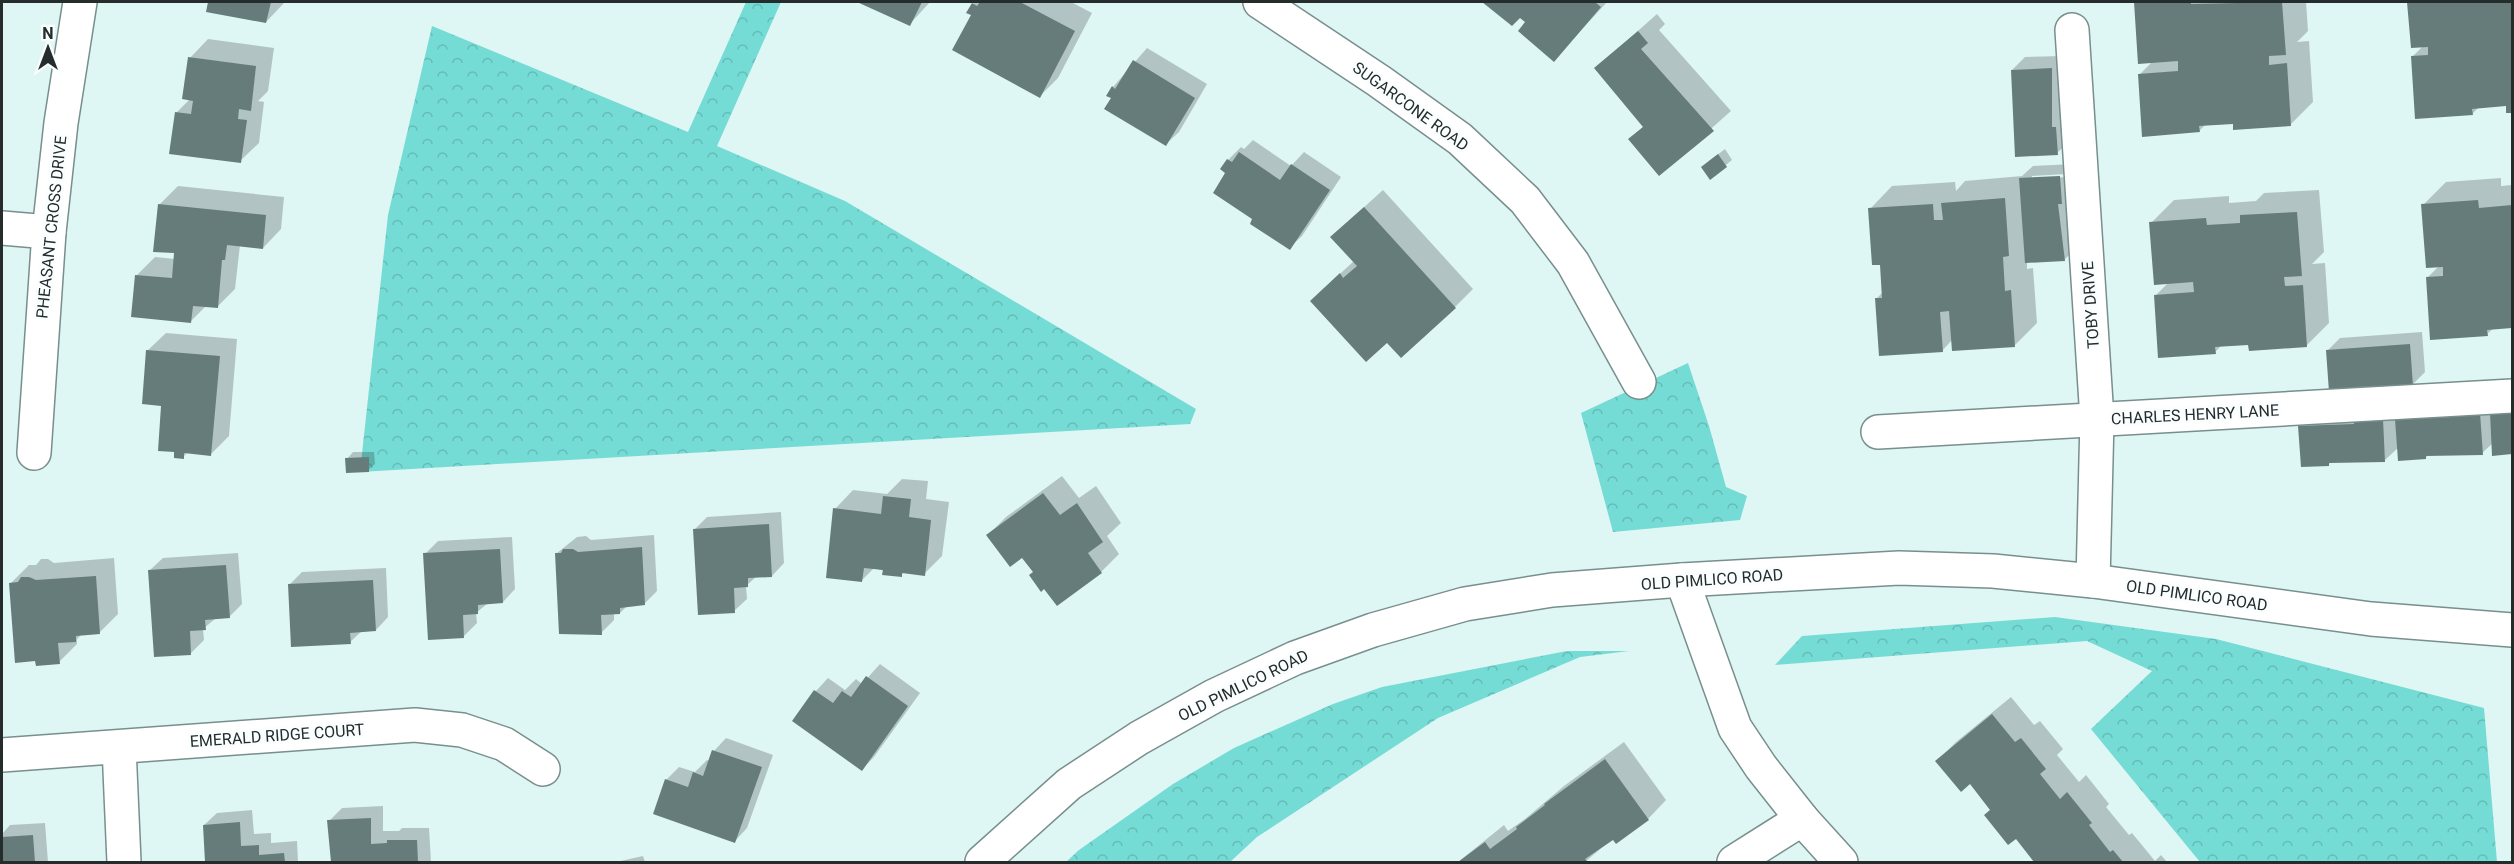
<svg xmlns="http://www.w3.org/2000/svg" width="2514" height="864" font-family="Roboto,sans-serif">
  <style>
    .forest { fill: url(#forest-crowns) }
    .shadow { fill: #0003; fill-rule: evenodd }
    .building { fill: #667c7a }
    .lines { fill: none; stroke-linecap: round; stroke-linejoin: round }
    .minor-casing { stroke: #788f8d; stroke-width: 36 }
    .tertiary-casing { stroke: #788f8d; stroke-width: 36 }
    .minor { stroke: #fff; stroke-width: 33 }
    .tertiary { stroke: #fff; stroke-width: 33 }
    .labels { text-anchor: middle; stroke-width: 6; stroke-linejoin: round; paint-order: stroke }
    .street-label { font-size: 16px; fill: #242d2c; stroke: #fafefe }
  </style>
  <defs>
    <pattern id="forest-crowns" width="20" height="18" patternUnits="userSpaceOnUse" patternTransform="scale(1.5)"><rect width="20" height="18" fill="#75dbd5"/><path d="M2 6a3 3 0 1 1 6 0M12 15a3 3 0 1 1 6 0" fill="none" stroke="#65bcb7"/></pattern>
  </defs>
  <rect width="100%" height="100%" fill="#def6f4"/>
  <g class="forest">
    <polygon points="746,2 781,2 717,146 845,201 1196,409 1190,424 360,472 388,215 432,26 688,132"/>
    <polygon points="1688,363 1709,426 1726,487 1747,496 1740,520 1613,532 1581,413"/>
    <polygon points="2055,617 2216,639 2484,708 2497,862 2200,862 2091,729 2152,671 2087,641 1775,665 1802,636"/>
    <polygon points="1567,651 1629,651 1580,657 1438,718 1257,837 1230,862 1066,862 1079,850 1173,784 1234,748 1333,704 1382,687"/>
  </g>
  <g class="shadow">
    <polygon points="209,2 285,2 266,22 208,11"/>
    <polygon points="861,2 930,2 909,25"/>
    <polygon points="975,2 1071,2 1092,13 1058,78 1040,96 973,15 973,4"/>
    <polygon points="1485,2 1607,2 1554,60 1527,22 1520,16 1512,24"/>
    <polygon points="2135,2 2306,2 2308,31 2297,42 2309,41 2313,102 2290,125 2234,122 2206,124 2199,131 2140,74 2153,61 2140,62"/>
    <polygon points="2409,2 2512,2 2512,111 2508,112 2507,105 2479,107 2472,114 2412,57 2423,46 2412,46"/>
    <polygon points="1657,14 1665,24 1659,30 1731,111 1660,174 1630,139 1644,126 1596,68"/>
    <polygon points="208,39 274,48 268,91 258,101 264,102 259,143 240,161 176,113 190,99 190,58"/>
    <polygon points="1147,48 1207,84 1179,132 1166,144 1113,98 1113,87"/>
    <polygon points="2065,56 2070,141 2057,153 2012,70 2025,57"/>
    <polygon points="1253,140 1291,166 1304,152 1341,177 1302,236 1289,248 1254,219 1227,173 1228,160 1241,147 1244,149"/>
    <polygon points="1725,149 1732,160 1710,178 1709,161"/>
    <path d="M2072,164L2077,247L2064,260L2027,262V269L2033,268L2037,323L2014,346L1952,340L1942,351L1876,299L1883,292L1881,263L1870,209L1892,186L1955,182L1956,191L1965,181L2022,176L2033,166ZM2067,174V177L2032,179V176Z"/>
    <polygon points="2501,178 2501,186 2512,185 2512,326 2494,328 2487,334 2427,278 2439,266 2423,205 2446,182"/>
    <polygon points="178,186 284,197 281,229 263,248 240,245 235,289 217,307 206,306 190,322 137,275 155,257 175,259 176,252 160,204"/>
    <polygon points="1383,190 1473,289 1455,307 1388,341 1330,283 1354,261 1351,219"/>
    <polygon points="2319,190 2324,252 2312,264 2325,263 2329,323 2306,346 2250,343 2222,345 2215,352 2155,296 2169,282 2151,223 2174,200 2229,196 2229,203 2256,201 2264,193"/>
    <polygon points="2422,332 2425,372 2412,385 2359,385 2356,389 2327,351 2340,338"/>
    <polygon points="166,333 237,339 229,436 211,454 188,452 183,457 176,451 147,351"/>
    <path d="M2512,400V453L2493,454V443L2482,453L2429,455L2425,458L2399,447L2385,460L2331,462L2329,464L2300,426L2313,413ZM2459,415V418L2408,420V417Z"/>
    <polygon points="353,452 374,452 375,464 368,470 347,459"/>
    <polygon points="1062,476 1079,498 1096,486 1121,523 1107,536 1119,554 1101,572 1034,572 1022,556 988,535 1006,517"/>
    <polygon points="902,479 928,481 926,499 949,502 942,556 924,574 904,572 901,576 874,568 861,581 835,509 853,490 887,494"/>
    <polygon points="781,512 784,563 772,576 757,576 746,586 747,599 734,611 694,530 707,517"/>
    <polygon points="654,535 657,591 644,604 627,606 620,613 614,613 614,620 601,633 557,553 577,537 586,536 591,540"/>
    <polygon points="512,537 515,589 503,602 488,603 476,613 477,623 464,636 425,554 438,541"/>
    <polygon points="238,553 242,604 229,617 216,618 203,629 204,640 191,653 150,570 163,558"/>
    <polygon points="114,558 118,614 100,632 82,634 77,639 77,644 59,662 11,583 29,565 36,565 41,559 48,559 54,563"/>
    <polygon points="386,568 388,617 376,630 362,631 350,642 289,585 302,572"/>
    <polygon points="880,664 920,693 874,757 862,769 794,721 816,691 828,678 845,690 856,679 862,684"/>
    <polygon points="2011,697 2034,725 2040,721 2063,749 2057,755 2079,782 2086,775 2109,804 2106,807 2129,835 2132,833 2155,861 2161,855 2167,862 2036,862 1970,782 1937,761 1956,742"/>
    <polygon points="726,738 773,755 747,828 735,841 655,813 667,779 679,767 695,772 707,760 710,761 714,751"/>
    <polygon points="1624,742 1666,800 1648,819 1616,841 1613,838 1585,862 1458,862 1504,825 1508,831 1525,819 1564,786"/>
    <polygon points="383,806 383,831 399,831 402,828 429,828 431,862 332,862 329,821 342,808"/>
    <polygon points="252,810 254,834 271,833 271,843 297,841 298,862 207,862 204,825 217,813"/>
    <polygon points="45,823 48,862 2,862 2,834 10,825"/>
    <polygon points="643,856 645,862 616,862"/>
  </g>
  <g class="building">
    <polygon points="208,2 271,2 266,23 206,12"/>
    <polygon points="857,2 922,2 910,26"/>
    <polygon points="980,2 1020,2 1075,31 1040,98 952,50 971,15 966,13 972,3 977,6"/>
    <polygon points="1482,2 1595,2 1601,7 1554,62 1518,31 1525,22 1520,18 1512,26"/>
    <polygon points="2134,2 2191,2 2191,4 2282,2 2286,55 2269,56 2269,65 2287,63 2291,126 2233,130 2233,124 2199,126 2200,132 2142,137 2138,74 2178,71 2178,61 2138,64"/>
    <polygon points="2407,2 2512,2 2512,113 2506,113 2506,106 2472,109 2473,115 2415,119 2411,56 2428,55 2428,47 2411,48"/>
    <polygon points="1638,31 1648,43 1641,49 1714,131 1659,176 1628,139 1643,127 1594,68"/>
    <polygon points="188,57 256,66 251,111 239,109 238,119 247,120 241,163 169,154 175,112 191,114 193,101 182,99"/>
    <polygon points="1133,60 1195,98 1166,146 1104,109 1111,98 1106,96 1112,86 1115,89"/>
    <polygon points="2052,68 2052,127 2056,127 2058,155 2015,157 2011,70"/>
    <polygon points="1239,152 1280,180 1291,164 1330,190 1290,250 1250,224 1252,219 1213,193 1225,173 1220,169 1227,159 1232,162"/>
    <polygon points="1718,154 1727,167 1710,180 1701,167"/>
    <polygon points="2060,176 2062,204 2058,204 2065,261 2025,263 2019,178"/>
    <polygon points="2005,198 2009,256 2003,257 2005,291 2011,290 2015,347 1952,351 1949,311 1940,312 1943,352 1879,356 1875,298 1882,298 1880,265 1872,265 1868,208 1933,204 1934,220 1943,220 1941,203"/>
    <polygon points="2478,200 2479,208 2512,205 2512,328 2487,330 2488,336 2430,340 2426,277 2443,276 2443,267 2426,268 2421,204"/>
    <polygon points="158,204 266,215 263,249 227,245 225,260 222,260 218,308 193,306 191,323 131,317 135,275 172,278 174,253 153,252"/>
    <polygon points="1364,207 1456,308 1401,358 1387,343 1366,362 1310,301 1340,273 1343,278 1357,266 1330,237"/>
    <polygon points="2297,212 2302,276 2284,277 2285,286 2303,285 2307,347 2249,351 2248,345 2215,347 2216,354 2158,358 2154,295 2194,292 2193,282 2154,285 2149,222 2206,218 2207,225 2240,223 2240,215"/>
    <polygon points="2410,344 2413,386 2356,387 2357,390 2329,392 2326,350"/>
    <polygon points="146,350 220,356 211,456 184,453 184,459 174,458 174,452 158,451 161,406 142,404"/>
    <polygon points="2512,411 2512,454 2492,456 2490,412"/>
    <polygon points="2480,413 2483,455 2426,456 2426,459 2398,461 2395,419 2451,417 2451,415"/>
    <polygon points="2383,419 2385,462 2329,463 2329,466 2301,467 2298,426 2354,424 2354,422"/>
    <polygon points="369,457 369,472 346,473 345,458"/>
    <polygon points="1043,493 1060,515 1077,503 1103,542 1088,553 1102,573 1057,606 1044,589 1041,592 1029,575 1033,572 1022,558 1010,567 986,535"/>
    <polygon points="883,496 911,499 909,517 931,520 925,576 902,573 902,577 882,575 883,570 864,568 862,582 826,578 833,508 881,514"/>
    <polygon points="769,524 772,577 748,578 748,587 734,588 735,613 698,615 693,529"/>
    <polygon points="642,547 645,605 620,608 620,614 601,615 602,635 559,634 555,553 561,553 563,549 573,549 578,552"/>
    <polygon points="500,549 503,603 478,605 478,614 463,615 464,638 428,640 423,553"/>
    <polygon points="226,565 230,618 205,620 206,630 190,631 191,655 154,657 148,570"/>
    <polygon points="96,576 100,634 76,636 76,642 58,643 60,664 36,666 35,661 15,663 9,583 18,582 21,577 29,577 36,580"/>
    <polygon points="373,580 376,631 350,633 351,644 291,647 288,584"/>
    <polygon points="866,676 908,706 862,771 792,721 814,690 833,703 842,691 851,697"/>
    <polygon points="1992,714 2015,742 2021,738 2046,769 2040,774 2060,799 2067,792 2092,823 2089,825 2110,852 2113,850 2123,862 2034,862 2016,839 2008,845 1984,815 1990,810 1970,784 1961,792 1935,761"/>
    <polygon points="712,750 762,767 735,843 653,814 665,779 688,787 693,772 703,776"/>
    <polygon points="1605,759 1649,820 1616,844 1613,840 1585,859 1588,862 1458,862 1485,842 1490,849 1517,829 1516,827 1545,805 1544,804"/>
    <polygon points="371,818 371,844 387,843 387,840 417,840 418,862 331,862 327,820"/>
    <polygon points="240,822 241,846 259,845 259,855 284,853 285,862 205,862 203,825"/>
    <polygon points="33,835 35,862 2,862 2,837"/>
  </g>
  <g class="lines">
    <defs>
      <g id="minor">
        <polyline points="1260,2 1379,81 1460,139 1525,200 1573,263 1639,382"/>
        <polyline points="2072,30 2097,419 2093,581"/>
        <polyline points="2,228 49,232"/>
        <polyline points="1878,432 2512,396"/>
        <polyline points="34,453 49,232 61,123 80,2"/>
        <polyline points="1682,580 1735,728 1761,767 1802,819 1841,862"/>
        <polyline points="119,747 124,862"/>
        <polyline points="2,755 415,725 462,730 504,744 543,769"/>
        <polyline points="1734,862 1802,819"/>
      </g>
      <polyline id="tertiary" points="982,862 1069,784 1139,738 1214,696 1295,658 1373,630 1465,604 1552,590 1682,580 1899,568 1993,571 2093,581 2371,619 2512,630"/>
    </defs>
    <use href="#minor" class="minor-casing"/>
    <use href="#tertiary" class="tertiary-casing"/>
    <use href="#minor" class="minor"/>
    <use href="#tertiary" class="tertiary"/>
  </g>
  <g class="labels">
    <g class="street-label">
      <text transform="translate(1411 106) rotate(36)" y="6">SUGARCONE ROAD</text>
      <text transform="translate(51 227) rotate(-84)" y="6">PHEASANT CROSS DRIVE</text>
      <text transform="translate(2090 305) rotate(-94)" y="6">TOBY DRIVE</text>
      <text transform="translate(2195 414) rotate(-3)" y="6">CHARLES HENRY LANE</text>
      <text transform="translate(1712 579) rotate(-4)" y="6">OLD PIMLICO ROAD</text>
      <text transform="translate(2197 595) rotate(8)" y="6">OLD PIMLICO ROAD</text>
      <text transform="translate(1243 685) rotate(-26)" y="6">OLD PIMLICO ROAD</text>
      <text transform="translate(277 735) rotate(-4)" y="6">EMERALD RIDGE COURT</text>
    </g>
  </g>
  <rect width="2514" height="864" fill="none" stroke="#242d2c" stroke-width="6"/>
  <g transform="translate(48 48)" stroke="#fafefe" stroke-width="4.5" paint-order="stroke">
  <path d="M0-4.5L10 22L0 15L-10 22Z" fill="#242d2c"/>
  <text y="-9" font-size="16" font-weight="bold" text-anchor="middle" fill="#242d2c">N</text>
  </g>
</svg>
